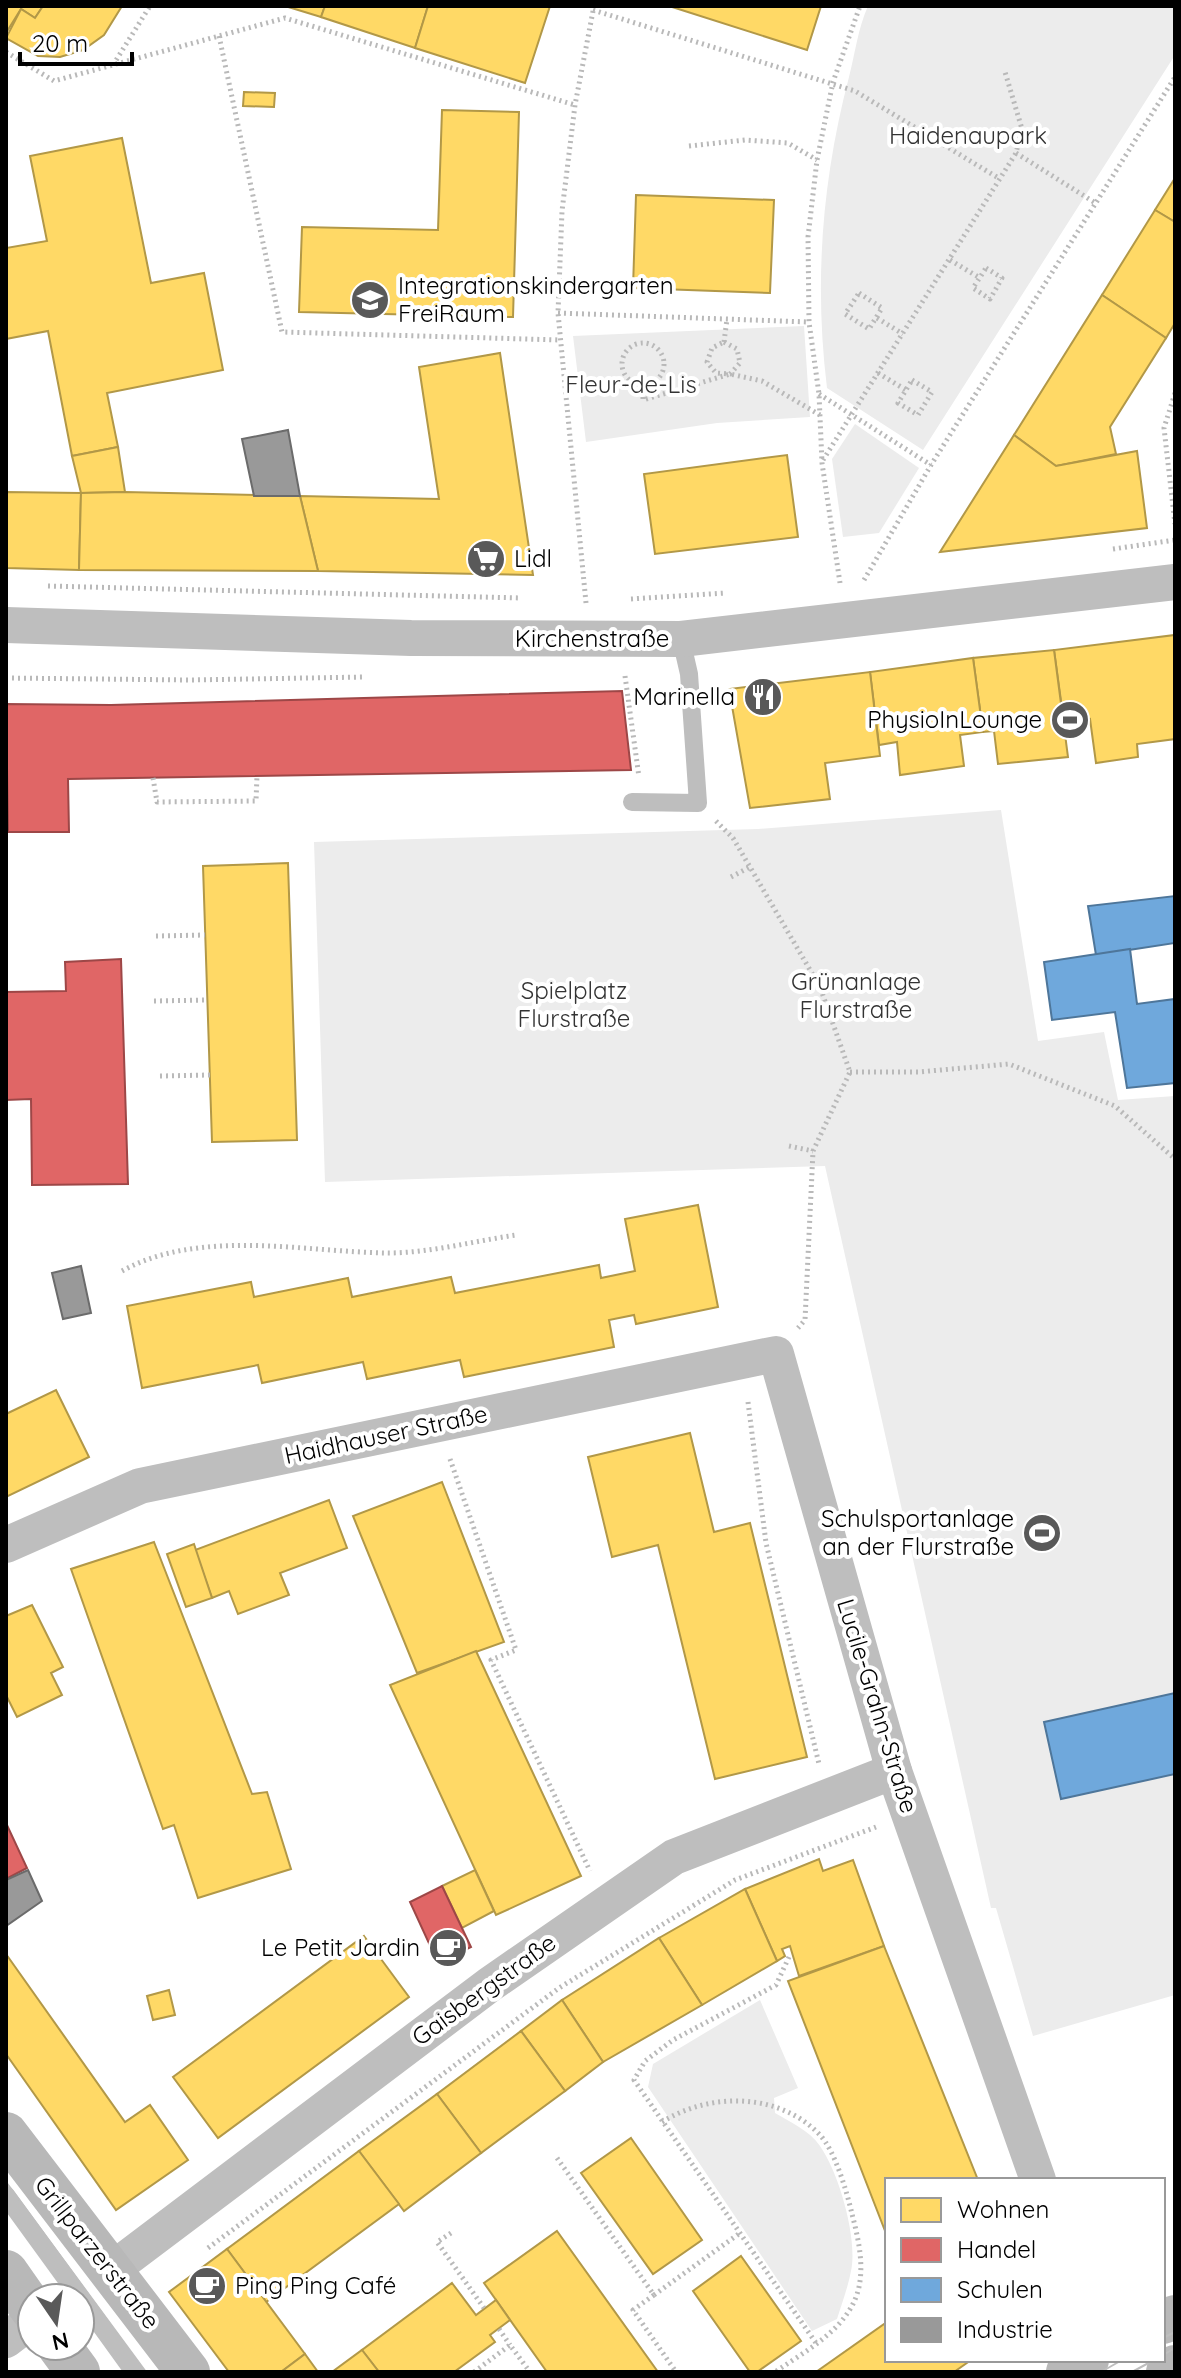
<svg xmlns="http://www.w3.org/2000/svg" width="1181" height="2378" font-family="Quicksand,sans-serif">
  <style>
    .green { fill: #ececec }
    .homes { fill: #ffd966; stroke: #b29847; stroke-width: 2 }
    .shops { fill: #e06666; stroke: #9d4747; stroke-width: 2 }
    .schools { fill: #6fa8dc; stroke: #4e769a; stroke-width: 2 }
    .industry { fill: #999; stroke: #6b6b6b; stroke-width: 2 }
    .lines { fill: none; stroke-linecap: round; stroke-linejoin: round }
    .path { stroke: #b9b9b9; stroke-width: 5; stroke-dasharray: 2 4; stroke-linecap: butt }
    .lane { stroke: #bebebe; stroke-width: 18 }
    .street { stroke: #bebebe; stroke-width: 36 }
    .secondary { stroke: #b8b8b8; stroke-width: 44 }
    .tram { stroke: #bebebe; stroke-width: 2 }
    .labels { text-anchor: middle; stroke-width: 8; stroke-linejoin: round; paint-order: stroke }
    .park-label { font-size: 24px; fill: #333; stroke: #fff }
    .poi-label { font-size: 24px; fill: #000; stroke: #fff; text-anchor: end }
    .street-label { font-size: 24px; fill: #000; stroke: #fff }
  </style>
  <rect width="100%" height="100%" fill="#fff"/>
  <g class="green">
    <path d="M868,6H1175V55L923,450L827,388C814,282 822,180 849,77C855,54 858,28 868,6Z"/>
    <polygon points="804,326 810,417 717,423 586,442 573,336"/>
    <polygon points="855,424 919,468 879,533 843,537 832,459"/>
    <polygon points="1001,810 1038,1041 1104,1032 1118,1100 1175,1096 1175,1995 1033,2036 996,1908 991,1908 825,1166 325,1182 314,842 758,829"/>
    <path d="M760,2000L798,2088L774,2098L775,2113C790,2122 809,2130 820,2146C839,2173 858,2239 851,2271C848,2287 842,2303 837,2319L812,2331L648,2087L653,2064Z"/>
  </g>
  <g class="homes">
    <polygon points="6,6 43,6 35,18 21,9 6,33"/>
    <polygon points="43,6 122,6 104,35 83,50 60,57 38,56 6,38 21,9 35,18"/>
    <polygon points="285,6 325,6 321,17"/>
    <polygon points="325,6 428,6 415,48 321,17"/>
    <polygon points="428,6 550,6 525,83 415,48"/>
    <polygon points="669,6 821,6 807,50"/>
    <polygon points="244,92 275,93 274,107 243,106"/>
    <polygon points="442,110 519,112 513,317 299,312 302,227 438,230"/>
    <polygon points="122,138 151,283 204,273 223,370 107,393 118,447 72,456 48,331 6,339 6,248 47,241 30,156"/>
    <polygon points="1175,178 1175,222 1155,210"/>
    <polygon points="636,195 774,200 770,293 633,288"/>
    <polygon points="1155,210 1175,222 1175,323 1166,338 1102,295"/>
    <polygon points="1102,295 1166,338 1110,427 1116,454 1056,466 1014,435"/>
    <polygon points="500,353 533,575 318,571 300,496 439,499 419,367"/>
    <polygon points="1014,435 1056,466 1137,451 1147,528 940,552"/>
    <polygon points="118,447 125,492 81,493 72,456"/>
    <polygon points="787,455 798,537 655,554 644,474"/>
    <polygon points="6,492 81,493 79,570 6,568"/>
    <polygon points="125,492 300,496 318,571 79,570 81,493"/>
    <polygon points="1175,635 1175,739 1137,744 1138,757 1096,763 1090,719 1064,723 1054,650"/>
    <polygon points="1054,650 1068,757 998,764 994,731 983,732 973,658"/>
    <polygon points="973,658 983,732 960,735 964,766 900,775 897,742 879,745 870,672"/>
    <polygon points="870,672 880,756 825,763 830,799 750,808 729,689"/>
    <polygon points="288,863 297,1140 212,1142 203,866"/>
    <polygon points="698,1205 718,1307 636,1324 634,1315 609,1320 614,1347 464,1377 460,1360 367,1379 363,1362 262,1383 258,1365 142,1388 127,1306 251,1282 254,1297 348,1278 352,1297 451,1277 455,1293 599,1265 601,1278 635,1271 625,1219"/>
    <polygon points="56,1390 89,1457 6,1497 6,1414"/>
    <polygon points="690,1433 714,1532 750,1523 807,1757 715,1779 658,1545 612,1557 588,1457"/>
    <polygon points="442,1482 504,1642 417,1673 353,1516"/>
    <polygon points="329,1500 347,1548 280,1573 289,1595 238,1614 229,1591 212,1598 195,1550"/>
    <polygon points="154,1542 252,1794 267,1792 291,1869 198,1898 174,1825 163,1829 71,1569"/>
    <polygon points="194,1544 212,1598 186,1607 167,1554"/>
    <polygon points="32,1605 63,1667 51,1673 62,1695 17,1717 6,1695 6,1616"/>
    <polygon points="476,1651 581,1876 496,1915 390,1685"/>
    <polygon points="819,1859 823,1871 853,1860 884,1946 799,1976 790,1946 782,1949 785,1956 777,1961 745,1889"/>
    <polygon points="475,1870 494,1911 462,1928 442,1886"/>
    <polygon points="745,1889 777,1961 702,2005 659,1938"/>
    <polygon points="364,1936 409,1997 218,2138 173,2077"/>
    <polygon points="659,1938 702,2005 603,2062 562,2000"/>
    <polygon points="884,1946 978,2180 887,2180 887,2236 788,1981"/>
    <polygon points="6,1954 125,2122 150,2105 188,2160 116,2210 6,2054"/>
    <polygon points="169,1990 175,2015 153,2020 147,1996"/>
    <polygon points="562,2000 603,2062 565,2091 521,2031"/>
    <polygon points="521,2031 565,2091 481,2153 437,2094"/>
    <polygon points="437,2094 481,2153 404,2211 359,2151"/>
    <polygon points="631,2138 702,2240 653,2274 581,2173"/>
    <polygon points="359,2151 399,2204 266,2302 227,2249"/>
    <polygon points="557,2231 658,2372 547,2372 484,2283"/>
    <polygon points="227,2249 305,2354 281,2372 229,2372 169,2292"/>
    <polygon points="741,2256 801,2341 757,2372 750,2372 693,2291"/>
    <polygon points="452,2283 476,2315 496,2300 510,2320 490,2335 495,2342 454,2372 379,2372 362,2350"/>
    <polygon points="887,2322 887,2360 971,2360 954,2372 816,2372"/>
    <polygon points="362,2350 379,2372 332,2372"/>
    <polygon points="305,2354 318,2372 281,2372"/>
  </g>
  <g class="shops">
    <polygon points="622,691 631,770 68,779 69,832 8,832 6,704 111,705"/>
    <polygon points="121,959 128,1184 32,1185 31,1099 6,1100 6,992 66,991 65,962"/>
    <polygon points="6,1823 27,1868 6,1879"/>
    <polygon points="442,1886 471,1947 438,1963 410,1902"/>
  </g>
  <g class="schools">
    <polygon points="1175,896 1175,943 1096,955 1088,906"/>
    <polygon points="1130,949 1137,1004 1175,999 1175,1083 1127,1088 1115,1012 1052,1020 1044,962"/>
    <polygon points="1175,1693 1175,1774 1061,1799 1044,1722"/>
  </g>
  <g class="industry">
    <polygon points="288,430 300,496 254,496 242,439"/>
    <polygon points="81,1266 91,1313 63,1319 52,1273"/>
    <polygon points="28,1870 42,1901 6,1926 6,1880"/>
  </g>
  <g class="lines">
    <g class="path">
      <polyline points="593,10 855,91 1000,179"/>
      <polyline points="219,36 282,332 560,340"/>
      <polyline points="6,52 54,81 285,18 575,105"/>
      <polyline points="113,65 150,6"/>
      <polyline points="689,146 745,140 788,143 817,160"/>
      <polyline points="1016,153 1097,204"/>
      <polyline points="950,260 980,278"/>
      <polygon points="986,268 1002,278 990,299 973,288"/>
      <polygon points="859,293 882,308 869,329 845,314"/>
      <polyline points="558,313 809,322"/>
      <polyline points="877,318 903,334"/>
      <polygon points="724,342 737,349 740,363 730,374 716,373 707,362 712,348"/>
      <polyline points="724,342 727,319"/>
      <circle cx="643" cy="364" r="21"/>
      <polyline points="878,373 906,390"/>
      <polygon points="912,380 932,392 918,415 898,403"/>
      <polyline points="643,385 643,400 730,374 762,381 820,415"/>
      <polyline points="1175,393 1164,428 1175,524"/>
      <polyline points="819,394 931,465"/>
      <polyline points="823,460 1016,153 1022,129 1005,72"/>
      <polyline points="1113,549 1175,540"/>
      <polyline points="864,580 931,465 1175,77"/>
      <polyline points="840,583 822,463 819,394 809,322 808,237 817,160 833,82 860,6"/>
      <polyline points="48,586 521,598"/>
      <polyline points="631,599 725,593"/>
      <polyline points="586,603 558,313 562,211 575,105 594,6"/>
      <polyline points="625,676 639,777"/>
      <polyline points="6,678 190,680 365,677"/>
      <polyline points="153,778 157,802 256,801 257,776"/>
      <polyline points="716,821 733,838 820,987 850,1072 813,1151 805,1320 798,1328"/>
      <polyline points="731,877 750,867"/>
      <polyline points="156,936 205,935"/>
      <polyline points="154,1001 207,1000"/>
      <polyline points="850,1072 918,1072 1009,1064 1115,1106 1175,1159"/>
      <polyline points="160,1076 210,1075"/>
      <polyline points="789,1146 813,1151"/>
      <path d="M122,1271C200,1228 303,1252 388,1253C430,1253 474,1241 516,1235"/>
      <polyline points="748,1402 766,1543 819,1764"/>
      <polyline points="450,1459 516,1650 491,1660 590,1871"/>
      <polyline points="789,1957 776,1985 673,2040 645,2061 634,2080 816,2343"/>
      <path d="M662,2122C710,2092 779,2092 820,2135C835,2151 847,2192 852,2214C858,2237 864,2263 859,2287C850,2328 807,2350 775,2372"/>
      <polyline points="557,2158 654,2295 633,2310 676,2372"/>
      <polyline points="451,2233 437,2242 484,2308"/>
      <polyline points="208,2248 559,1988 735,1880 876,1827"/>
      <polyline points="654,2295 740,2233"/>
      <polyline points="499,2329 510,2345"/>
      <polyline points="474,2372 510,2345 530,2372"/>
    </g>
    <g class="lane">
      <polyline points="632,802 698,803 689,674 681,639"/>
      <polyline points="6,2195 135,2372"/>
    </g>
    <g class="street">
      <polyline points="6,625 411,638 681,639 1175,582"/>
      <polyline points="6,1545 140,1486 776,1354 894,1771 1038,2180"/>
      <polyline points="110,2271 489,1985 674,1857 894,1771"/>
      <polyline points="6,2340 32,2320"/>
    </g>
    <g class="secondary">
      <polyline points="6,2134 188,2372"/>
      <polyline points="6,2272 32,2309"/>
      <polyline points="1163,2322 1175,2317"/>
      <polyline points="59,2346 78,2372"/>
      <polyline points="1068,2372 1087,2360"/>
      <polyline points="1168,2372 1175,2367"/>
    </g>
    <g class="tram">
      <polyline points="6,2182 146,2372"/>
      <polyline points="6,2210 70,2298"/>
      <polyline points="80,2311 124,2372"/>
      <polyline points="1163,2338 1175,2332"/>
      <polyline points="1163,2355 1175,2348"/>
      <polyline points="1101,2372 1122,2360"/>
      <polyline points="1132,2372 1154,2360"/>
    </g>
  </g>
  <defs>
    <symbol id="school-disc" viewBox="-11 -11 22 22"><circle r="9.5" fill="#595959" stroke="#fff"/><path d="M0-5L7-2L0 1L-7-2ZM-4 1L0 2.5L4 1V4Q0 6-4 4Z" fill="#fff"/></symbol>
    <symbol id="supermarket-disc" viewBox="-11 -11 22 22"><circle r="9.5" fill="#595959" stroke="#fff"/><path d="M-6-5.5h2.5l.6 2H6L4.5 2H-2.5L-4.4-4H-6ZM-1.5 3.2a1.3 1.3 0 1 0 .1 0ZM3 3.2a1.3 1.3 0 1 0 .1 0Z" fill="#fff"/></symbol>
    <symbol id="restaurant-disc" viewBox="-11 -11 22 22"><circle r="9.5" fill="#595959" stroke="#fff"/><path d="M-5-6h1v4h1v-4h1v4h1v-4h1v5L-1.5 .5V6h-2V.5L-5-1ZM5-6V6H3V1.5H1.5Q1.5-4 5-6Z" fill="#fff"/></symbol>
    <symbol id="stadium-disc" viewBox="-11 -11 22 22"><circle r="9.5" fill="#595959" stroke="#fff"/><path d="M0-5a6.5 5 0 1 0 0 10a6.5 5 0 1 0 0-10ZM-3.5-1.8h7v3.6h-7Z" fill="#fff"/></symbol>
    <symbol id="cafe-disc" viewBox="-11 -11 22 22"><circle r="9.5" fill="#595959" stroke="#fff"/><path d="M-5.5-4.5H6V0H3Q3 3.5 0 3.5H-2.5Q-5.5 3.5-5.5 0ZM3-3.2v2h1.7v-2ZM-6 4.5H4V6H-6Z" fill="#fff"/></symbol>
  </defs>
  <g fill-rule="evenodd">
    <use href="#school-disc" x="348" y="278" width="44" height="44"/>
    <use href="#supermarket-disc" x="464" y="537" width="44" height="44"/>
    <use href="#restaurant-disc" x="741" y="675" width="44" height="44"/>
    <use href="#stadium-disc" x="1048" y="698" width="44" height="44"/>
    <use href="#stadium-disc" x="1020" y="1511" width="44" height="44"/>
    <use href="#cafe-disc" x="426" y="1926" width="44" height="44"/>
    <use href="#cafe-disc" x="185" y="2264" width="44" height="44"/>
  </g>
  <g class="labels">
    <g class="park-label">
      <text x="968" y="144">Haidenaupark</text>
      <text x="631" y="393">Fleur-de-Lis</text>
      <text x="856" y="990">Grünanlage<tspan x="856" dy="28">Flurstraße</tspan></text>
      <text x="574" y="999">Spielplatz<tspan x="574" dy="28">Flurstraße</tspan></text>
    </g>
    <g class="poi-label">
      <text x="398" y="294" text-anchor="start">Integrationskindergarten<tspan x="398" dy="28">FreiRaum</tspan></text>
      <text x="514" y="567" text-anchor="start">Lidl</text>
      <text x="735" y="705">Marinella</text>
      <text x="1042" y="728">PhysioInLounge</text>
      <text x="1014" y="1527">Schulsportanlage<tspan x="1014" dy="28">an der Flurstraße</tspan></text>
      <text x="420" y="1956">Le Petit Jardin</text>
      <text x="235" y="2294" text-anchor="start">Ping Ping Café</text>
    </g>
    <g class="street-label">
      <text x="592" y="647">Kirchenstraße</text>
      <text transform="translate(386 1435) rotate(-12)" y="8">Haidhauser Straße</text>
      <text transform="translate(877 1706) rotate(73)" y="8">Lucile-Grahn-Straße</text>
      <text transform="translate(484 1990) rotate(-36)" y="8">Gaisbergstraße</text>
      <text transform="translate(97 2253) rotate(52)" y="8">Grillparzerstraße</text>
    </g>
  </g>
  <rect width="1181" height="2378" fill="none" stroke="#000000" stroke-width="16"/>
  <rect x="885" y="2178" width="280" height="184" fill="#ffffff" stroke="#999999" stroke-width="2"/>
  <rect x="901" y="2198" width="40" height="24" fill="#ffd966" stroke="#999999" stroke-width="2"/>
  <text x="957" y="2218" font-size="24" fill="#000000">Wohnen</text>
  <rect x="901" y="2238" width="40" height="24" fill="#e06666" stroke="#999999" stroke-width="2"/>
  <text x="957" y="2258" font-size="24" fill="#000000">Handel</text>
  <rect x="901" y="2278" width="40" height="24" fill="#6fa8dc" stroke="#999999" stroke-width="2"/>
  <text x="957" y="2298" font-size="24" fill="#000000">Schulen</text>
  <rect x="901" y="2318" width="40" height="24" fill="#999999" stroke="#999999" stroke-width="2"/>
  <text x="957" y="2338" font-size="24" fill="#000000">Industrie</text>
  <g transform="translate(56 2322) rotate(167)"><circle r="38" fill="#ffffff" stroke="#999999" stroke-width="2"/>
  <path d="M0-6L14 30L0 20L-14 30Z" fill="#595959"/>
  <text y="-12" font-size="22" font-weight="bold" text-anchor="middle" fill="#000000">N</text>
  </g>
  <path d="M20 52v12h112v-12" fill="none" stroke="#000000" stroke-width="4"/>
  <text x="32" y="52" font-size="24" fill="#000000" stroke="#ffffff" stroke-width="6" paint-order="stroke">20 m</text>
</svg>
